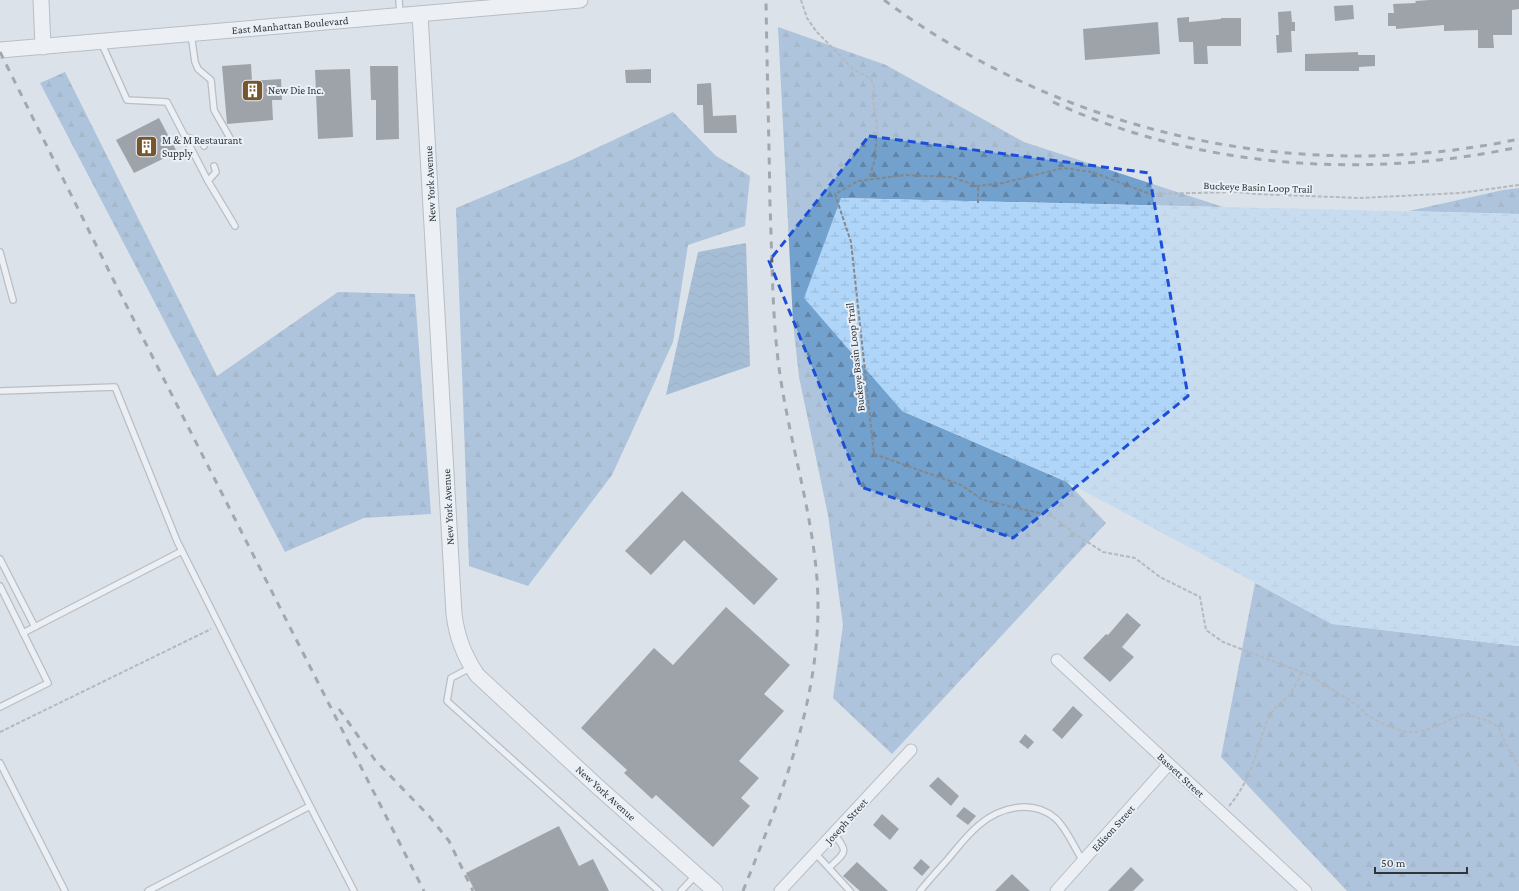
<svg xmlns="http://www.w3.org/2000/svg" width="1519" height="891" font-family="'Crimson Pro',serif">
  <style>
    .forest { fill: url(#forest-firs) }
    .wetland { fill: url(#wetland-marsh) }
    .water { fill: url(#water-waves) }
    .building { fill: #52585e }
    .lines { fill: none; stroke-linecap: round; stroke-linejoin: round }
    .lane-casing { stroke: #8c9399; stroke-width: 8 }
    .street-casing { stroke: #8c9399; stroke-width: 13 }
    .secondary-casing { stroke: #8c9399; stroke-width: 17 }
    .path { stroke: #84888d; stroke-width: 2; stroke-dasharray: 4 2; stroke-linecap: butt }
    .lane { stroke: #fff; stroke-width: 5.5 }
    .street { stroke: #fff; stroke-width: 11 }
    .secondary { stroke: #fff; stroke-width: 15 }
    .rail { stroke: #5e6265; stroke-width: 3; stroke-dasharray: 7 7; stroke-linecap: butt }
    .marked { fill: none; stroke: #1d4ed8; stroke-width: 3; stroke-dasharray: 8 5; stroke-linejoin: round }
    .labels { text-anchor: middle; stroke-width: 4; stroke-linejoin: round; paint-order: stroke }
    .street-label { font-size: 11px; fill: #323537; stroke: #e9f0f7 }
    .poi-label { font-size: 11px; fill: #323537; stroke: #e9f0f7; text-anchor: start }
  </style>
  <defs>
    <pattern id="forest-firs" width="22" height="20" patternUnits="userSpaceOnUse"><rect width="22" height="20" fill="#73a1cd"/><path d="M5 1l3.5 6h-7zM16 11l3.5 6h-7z" fill="#5f84a7"/></pattern>
    <pattern id="wetland-marsh" width="20" height="14" patternUnits="userSpaceOnUse"><rect width="20" height="14" fill="#afd5f9"/><path d="M1 5h8M5 5V1M11 12h8M15 12V8" fill="none" stroke="#97b7d6"/></pattern>
    <pattern id="water-waves" width="16" height="10" patternUnits="userSpaceOnUse"><rect width="16" height="10" fill="#6390bc"/><path d="M0 5q4-4 8 0t8 0" fill="none" stroke="#52769a"/></pattern>
  </defs>
  <rect width="100%" height="100%" fill="#dce2e9"/>
  <g class="forest">
    <polygon points="778,27 886,65 1024,142 1223,207 841,198 902,411 1067,482 1106,523 892,754 833,698 843,625 828,515 799,377 793,322"/>
    <polygon points="65,72 217,376 338,292 415,294 431,514 364,518 285,552 40,83"/>
    <polygon points="673,112 716,156 750,176 745,226 688,245 673,342 612,475 528,586 469,566 456,208 569,161"/>
    <polygon points="1519,188 1519,214 1409,211 1503,190"/>
    <polygon points="1255,583 1332,624 1519,646 1519,891 1347,891 1221,757"/>
  </g>
  <polygon class="wetland" points="841,198 1519,214 1519,646 1332,624 1067,482 902,411 804,298"/>
  <polygon class="water" points="746,243 750,366 666,395 698,252"/>
  <g class="building">
    <polygon points="1429,0 1519,0 1519,9 1512,10 1512,35 1493,35 1494,48 1478,48 1478,30 1444,31 1444,25 1396,29 1396,26 1388,26 1388,13 1394,13 1393,4 1416,3 1415,1"/>
    <polygon points="1353,5 1354,19 1335,21 1334,6"/>
    <polygon points="1291,11 1292,22 1295,22 1295,31 1291,31 1292,52 1277,53 1276,35 1279,35 1278,12"/>
    <polygon points="1189,17 1189,22 1221,19 1221,18 1241,18 1241,46 1207,46 1208,64 1194,64 1193,42 1179,42 1177,18"/>
    <polygon points="1158,22 1160,54 1085,60 1083,29"/>
    <polygon points="1358,52 1358,55 1375,55 1375,66 1359,67 1359,71 1305,71 1305,54"/>
    <polygon points="251,64 252,81 281,79 282,100 272,100 273,120 227,124 222,66"/>
    <polygon points="370,66 398,66 399,139 376,140 376,100 371,100"/>
    <polygon points="350,69 353,137 318,139 315,70"/>
    <polygon points="651,69 651,83 626,83 625,70"/>
    <polygon points="711,83 713,116 736,115 737,133 704,133 703,105 697,105 697,84"/>
    <polygon points="159,118 177,152 134,173 116,140"/>
    <polygon points="682,491 778,579 754,605 684,540 651,575 625,551"/>
    <polygon points="726,607 790,665 764,694 784,711 739,761 759,778 741,798 750,806 713,847 656,795 652,799 624,773 627,770 581,728 654,648 673,665"/>
    <polygon points="1127,613 1141,625 1122,647 1134,657 1110,682 1083,658 1106,634 1108,635"/>
    <polygon points="1073,706 1083,715 1062,739 1052,730"/>
    <polygon points="1025,734 1034,742 1028,749 1019,742"/>
    <polygon points="938,777 959,796 951,806 929,786"/>
    <polygon points="964,807 976,816 968,825 956,816"/>
    <polygon points="882,814 899,829 890,840 873,825"/>
    <polygon points="559,826 579,866 593,859 609,891 475,891 466,873"/>
    <polygon points="921,859 930,867 922,876 913,868"/>
    <polygon points="857,862 888,891 860,891 843,876"/>
    <polygon points="1131,867 1144,880 1133,891 1108,891"/>
    <polygon points="1012,874 1030,891 995,891"/>
  </g>
  <g class="lines">
    <defs>
      <g id="lane">
        <polyline points="399,0 400,15"/>
        <polyline points="191,34 195,62 198,69 211,80 214,110 230,138"/>
        <polyline points="101,42 127,100 167,102 208,181 235,226"/>
        <polyline points="186,137 201,141 204,146"/>
        <polyline points="208,181 216,172 214,166"/>
        <polyline points="0,252 13,300"/>
        <polyline points="0,391 115,387 177,541 310,806 148,891"/>
        <polyline points="0,559 35,627"/>
        <polyline points="0,586 48,683 0,707"/>
        <polyline points="23,633 182,551"/>
        <polyline points="472,667 451,678 447,701 659,891"/>
        <polyline points="0,763 65,891"/>
        <polyline points="310,806 354,891"/>
        <polyline points="816,854 850,891"/>
        <path d="M829,868C846,851 849,853 834,834"/>
        <polyline points="681,891 696,875"/>
        <path d="M920,891C929,880 939,869 948,859C958,847 967,835 979,825C1000,807 1032,799 1055,818C1066,827 1075,849 1083,861"/>
      </g>
      <g id="street">
        <polyline points="1057,660 1306,891"/>
        <polyline points="780,891 911,750"/>
        <polyline points="1056,891 1169,764"/>
      </g>
      <g id="secondary">
        <polyline points="41,0 43,47"/>
        <path d="M420,14L454,614C457,638 464,655 477,675L597,786L715,891"/>
        <polyline points="0,50 580,0"/>
      </g>
    </defs>
    <use href="#lane" class="lane-casing"/>
    <use href="#street" class="street-casing"/>
    <use href="#secondary" class="secondary-casing"/>
    <g class="path">
      <polyline points="801,0 807,18 816,31 853,69 871,79 874,85 873,99 877,126 875,159 869,179"/>
      <polyline points="1519,185 1460,193 1359,198 1256,194 1237,192 1150,194 1092,172 1063,168 1003,183 978,186 951,177 905,175 858,181 835,194 851,242 874,454 961,485 983,500 1052,516 1078,536 1103,552 1135,558 1160,577 1200,597 1206,630 1223,642 1309,675 1357,705 1367,715 1385,725 1407,732 1416,732 1426,730 1464,714 1489,721 1499,728 1505,743 1519,766"/>
      <polyline points="978,203 978,186"/>
      <polyline points="0,732 211,629"/>
      <path d="M1229,806C1240,793 1248,778 1253,763C1259,747 1264,721 1275,708C1277,705 1281,703 1284,700C1293,692 1297,683 1302,671"/>
    </g>
    <use href="#lane" class="lane"/>
    <use href="#street" class="street"/>
    <use href="#secondary" class="secondary"/>
    <g class="rail">
      <path d="M884,0C1065,134 1298,186 1519,139"/>
      <polyline points="0,52 114,281 424,891"/>
      <path d="M1053,102C1197,168 1365,180 1519,147"/>
      <polyline points="339,709 375,760 429,816 449,841 473,891"/>
      <path d="M743,891C783,791 825,690 817,579C811,502 785,428 777,351C772,302 772,254 770,205C769,137 767,68 766,0"/>
    </g>
  </g>
  <path d="M0 0H1519V891H0ZM869,136L1149,173L1188,396L1013,538L861,487L769,261Z" fill="#dce2e9" fill-opacity=".55" fill-rule="evenodd"/>
  <path class="marked" d="M869,136L1149,173L1188,396L1013,538L861,487L769,261Z"/>
  <defs>
    <symbol id="building-square" viewBox="-11 -11 22 22"><rect x="-9" y="-9" width="18" height="18" rx="4" fill="#77552d" stroke="#e9f0f7"/><path d="M-4-6H4V6H1V3H-1V6H-4ZM-2.5-4.3h1.7v1.8h-1.7ZM.8-4.3h1.7v1.8H.8ZM-2.5-1h1.7V.8h-1.7ZM.8-1h1.7V.8H.8Z" fill="#fff"/></symbol>
  </defs>
  <g fill-rule="evenodd">
    <use href="#building-square" x="240" y="78" width="25" height="25"/>
    <use href="#building-square" x="134" y="134" width="25" height="25"/>
  </g>
  <g class="labels">
    <g class="street-label">
      <text transform="translate(290 25) rotate(-5)" y="4">East Manhattan Boulevard</text>
      <text transform="translate(430 184) rotate(-93)" y="4">New York Avenue</text>
      <text transform="translate(1258 187) rotate(2)" y="4">Buckeye Basin Loop Trail</text>
      <text transform="translate(855 357) rotate(-96)" y="4">Buckeye Basin Loop Trail</text>
      <text transform="translate(448 507) rotate(-93)" y="4">New York Avenue</text>
      <text transform="translate(1181 775) rotate(43)" y="4">Bassett Street</text>
      <text transform="translate(606 793) rotate(42)" y="4">New York Avenue</text>
      <text transform="translate(846 821) rotate(-48)" y="4">Joseph Street</text>
      <text transform="translate(1113 828) rotate(-48)" y="4">Edison Street</text>
    </g>
    <g class="poi-label">
      <text x="268" y="94">New Die Inc.</text>
      <text x="162" y="144">M &amp; M Restaurant<tspan x="162" dy="13">Supply</tspan></text>
    </g>
  </g>
  <path d="M1375 867v6h92v-6" fill="none" stroke="#323537" stroke-width="2"/>
  <text x="1381" y="867" font-size="12" fill="#323537" stroke="#e9f0f7" stroke-width="3" paint-order="stroke">50 m</text>
</svg>
